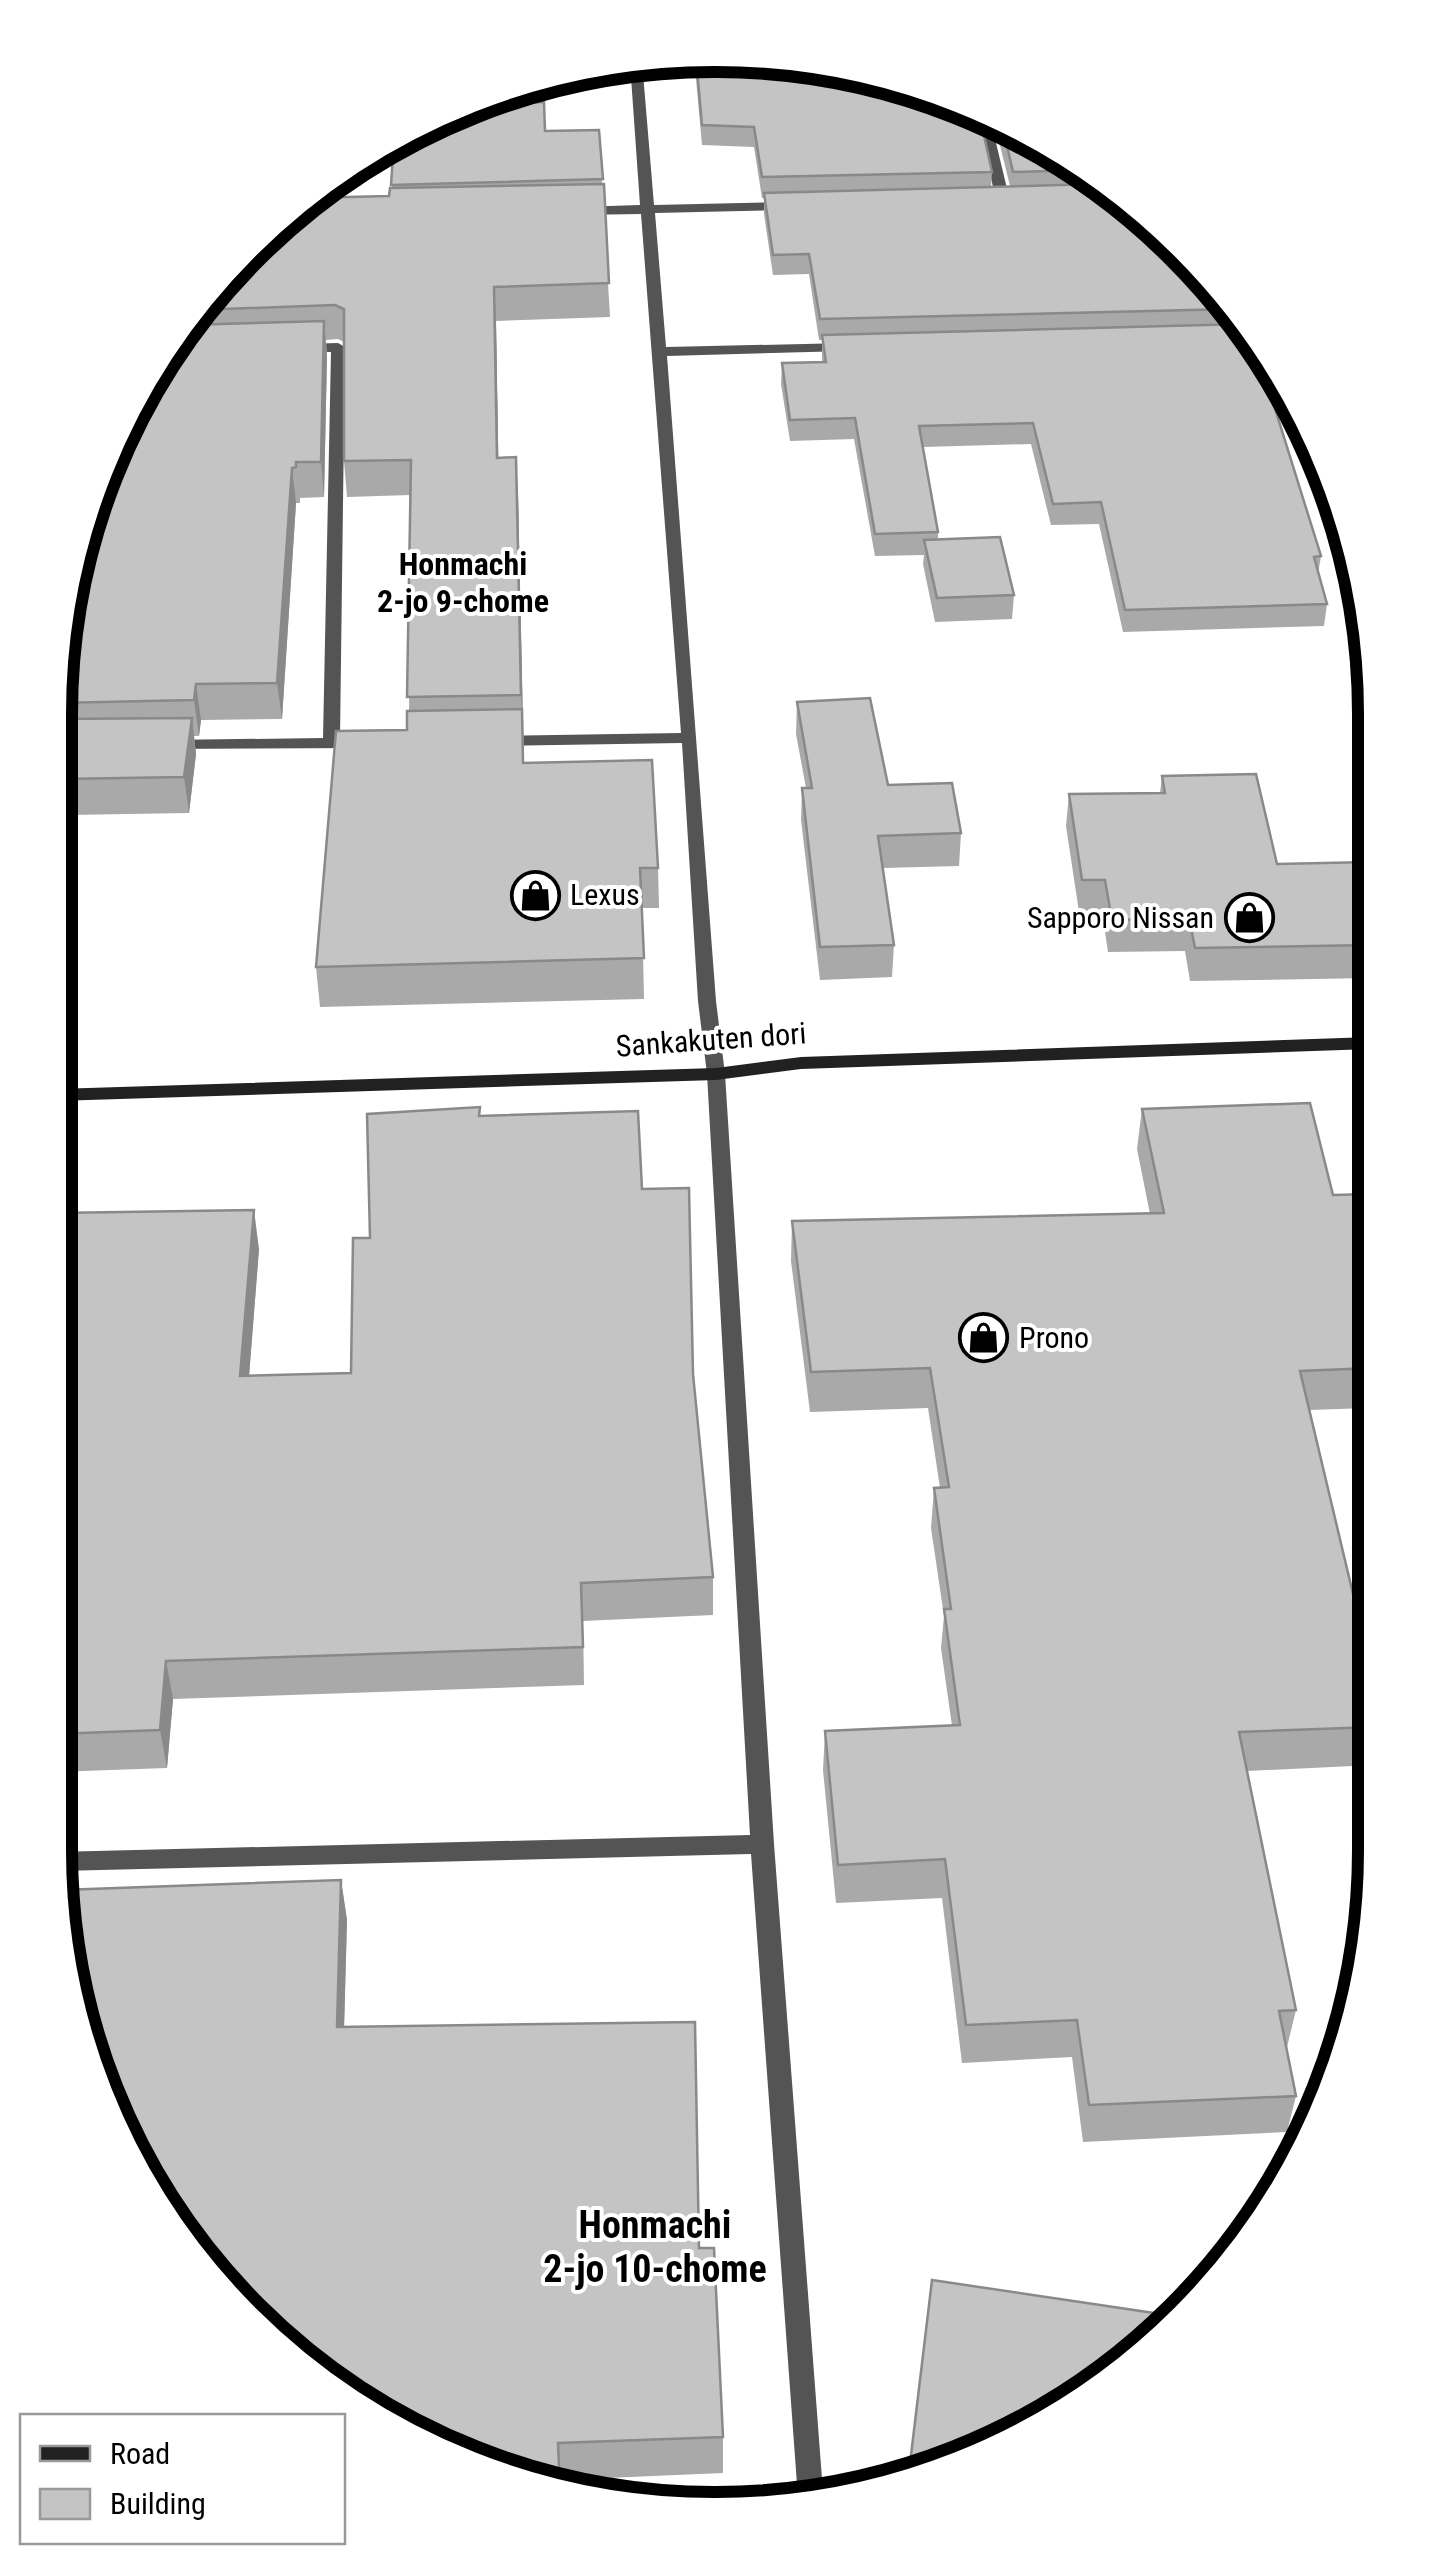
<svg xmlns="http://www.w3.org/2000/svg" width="1430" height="2564" font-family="'Roboto Condensed',sans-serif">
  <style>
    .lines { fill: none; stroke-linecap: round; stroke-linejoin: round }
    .street { fill: #545454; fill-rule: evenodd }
    .secondary { fill: #212121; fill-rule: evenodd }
    .wall { fill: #a9a9a9 }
    .shaded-wall { fill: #898989 }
    .building { fill: #c4c4c4; stroke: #898989; stroke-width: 2.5 }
    .labels { text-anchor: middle; stroke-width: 8; stroke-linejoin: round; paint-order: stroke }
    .poi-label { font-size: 30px; fill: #000; stroke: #fff; text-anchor: start }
    .street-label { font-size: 30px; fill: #000; stroke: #fff }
    .neighbourhood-label { font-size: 32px; font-weight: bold; fill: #000; stroke: #fff }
    .near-neighbourhood-label { font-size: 38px; font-weight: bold; fill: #000; stroke: #fff }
    .rim { fill: none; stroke: #000; stroke-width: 12 }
  </style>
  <rect width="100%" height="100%" fill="#fff"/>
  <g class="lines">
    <g class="street">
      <polygon points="642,61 654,205 788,202 795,206 788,210 655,213 666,347 847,343 854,347 847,351 667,356 716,1001 725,1074 774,1844 823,2492 798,2498 751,1854 59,1871 55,1852 750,1835 707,1074 698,1001 682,743 497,746 489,741 497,736 681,733 641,214 577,215 570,211 577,207 640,205 630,63"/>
      <polygon points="977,113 990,118 1010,201 1008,204 996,201"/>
      <polygon points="338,343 345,347 340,738 363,738 371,743 363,748 161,749 161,741 167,740 323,738 331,352 303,352 296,348 303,344"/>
    </g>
    <polygon class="secondary" points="1371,1037 1371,1049 801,1069 716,1080 56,1101 56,1089 716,1068 801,1057"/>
  </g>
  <g class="wall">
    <polygon points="694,57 802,61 992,172 991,187 1010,186 994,121 1046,144 1181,248 1260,344 1269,369 1267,383 1321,556 1318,574 1327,604 1324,626 1123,632 1099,524 1051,525 1031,444 923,447 938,532 938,540 1014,595 1012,619 935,622 923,564 924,555 875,556 854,439 790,441 781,384 782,363 822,362 822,340 819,340 809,274 773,275 764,214 764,198 762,198 754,147 702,145"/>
    <polygon points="599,130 610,317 496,321 498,458 518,493 524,763 658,868 659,908 642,908 644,999 320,1007 316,967 407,730 409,711 410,495 347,497 344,461 344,342 338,339 326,340 327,356 324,497 300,498 300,503 296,503 282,719 201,720 199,736 194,736 196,754 189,813 67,815 56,894 56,672 144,384 219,279 389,196 392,188 394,141 545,131"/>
    <polygon points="797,702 888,785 961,833 959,866 883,868 894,945 892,977 820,980 801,820 802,788 806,788 796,734"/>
    <polygon points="1162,776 1277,864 1370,862 1371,978 1190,981 1185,951 1108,952 1102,912 1079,912 1066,826 1069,794 1160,793"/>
    <polygon points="1142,1109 1333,1195 1371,1194 1372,1330 1367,1331 1372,1352 1372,1386 1368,1408 1310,1410 1373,1678 1373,1765 1247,1771 1296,2010 1287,2047 1286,2047 1296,2096 1287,2132 1083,2142 1072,2057 962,2063 942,1898 836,1903 823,1770 825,1731 952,1726 941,1648 944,1616 931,1528 934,1488 940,1488 928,1408 810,1412 791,1261 792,1221 1150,1214 1137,1149"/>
    <polygon points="480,1116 642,1189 693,1374 713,1577 713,1615 583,1621 584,1685 173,1699 167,1768 55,1772 56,1213 259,1249 249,1376 351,1373 370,1238"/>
    <polygon points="341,1880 347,1920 344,2027 699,2248 723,2437 723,2473 560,2480 561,2488 544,2486 348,2397"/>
  </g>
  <g class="shaded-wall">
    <polygon points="494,287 496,321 499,493 497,458"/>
    <polygon points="324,321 327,356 324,497 321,462"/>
    <polygon points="516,457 518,493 523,732 521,695"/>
    <polygon points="292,468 296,503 282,719 277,683"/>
    <polygon points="196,684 201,720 199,736 194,700"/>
    <polygon points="192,718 196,754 189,813 184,777"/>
    <polygon points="61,779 67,815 56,894 56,810"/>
    <polygon points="254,1210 259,1249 246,1415 240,1376"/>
    <polygon points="166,1661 173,1699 167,1768 160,1730"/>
    <polygon points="341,1880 347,1920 343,2067 337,2027"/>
  </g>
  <g class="building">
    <polygon points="696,57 802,61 928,90 979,113 992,172 762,177 754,127 702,125"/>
    <polygon points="544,102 545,131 599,130 603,179 391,185 394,141 424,123 475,104"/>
    <polygon points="1002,124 1046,144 1079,170 1013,172"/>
    <polygon points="604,184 609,283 494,287 497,458 516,457 521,695 407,697 411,460 344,461 344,309 335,305 197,310 219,279 306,198 389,196 390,188"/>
    <polygon points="1098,184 1181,248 1231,309 820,319 809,254 773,255 764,193"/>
    <polygon points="324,321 321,462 296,462 296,467 292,468 277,683 196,684 194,700 56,703 56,672 90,503 144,384 186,325"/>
    <polygon points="1244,324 1260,344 1269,369 1263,370 1321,556 1314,557 1327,604 1125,610 1101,502 1053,504 1033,423 919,426 938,532 875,534 855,418 790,420 782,363 826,362 822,335"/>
    <polygon points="1000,537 1014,595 937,598 924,540"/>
    <polygon points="870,698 888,785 952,783 961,833 878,836 894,945 820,947 802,788 812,788 797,702"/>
    <polygon points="522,709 523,763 652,760 658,868 640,868 644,958 316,967 336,731 407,730 407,711"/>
    <polygon points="192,718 184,777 61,779 56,810 56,719"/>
    <polygon points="1256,774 1277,864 1370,862 1370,945 1195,948 1189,918 1112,920 1105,880 1082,880 1069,794 1165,793 1162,776"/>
    <polygon points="1310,1103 1333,1195 1371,1194 1372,1291 1357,1292 1372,1352 1372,1368 1300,1371 1373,1678 1373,1727 1239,1732 1296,2010 1279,2011 1296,2096 1089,2105 1077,2020 966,2025 945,1859 838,1865 825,1731 960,1725 944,1609 951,1609 934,1488 949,1487 930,1368 811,1372 792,1221 1164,1213 1142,1109"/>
    <polygon points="480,1107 479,1116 638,1111 642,1189 689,1188 693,1374 713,1577 581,1583 583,1647 166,1661 160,1730 55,1734 56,1213 254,1210 240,1376 351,1373 353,1238 370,1238 367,1114"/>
    <polygon points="341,1880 337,2027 695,2022 699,2248 714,2248 723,2437 558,2443 560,2488 544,2486 348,2397 191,2250 90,2061 62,1890"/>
    <polygon points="932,2280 1174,2316 1150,2346 967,2459 909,2472"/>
  </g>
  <defs>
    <symbol id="shop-ring" viewBox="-11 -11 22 22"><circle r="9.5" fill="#fff" stroke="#000" stroke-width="1.5"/><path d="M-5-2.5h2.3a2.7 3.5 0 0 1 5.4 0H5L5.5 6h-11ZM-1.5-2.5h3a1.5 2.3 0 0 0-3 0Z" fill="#000"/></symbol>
  </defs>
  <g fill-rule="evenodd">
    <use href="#shop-ring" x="508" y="868" width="55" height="55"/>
    <use href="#shop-ring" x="1222" y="890" width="55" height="55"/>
    <use href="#shop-ring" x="956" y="1310" width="55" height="55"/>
  </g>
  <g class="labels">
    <g class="poi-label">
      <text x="570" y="905">Lexus</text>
      <text x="1214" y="928" text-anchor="end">Sapporo Nissan</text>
      <text x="1019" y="1348">Prono</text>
    </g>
    <g class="street-label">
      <text transform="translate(711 1040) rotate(-4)" y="10">Sankakuten dori</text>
    </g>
    <g class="neighbourhood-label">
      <text x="463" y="575">Honmachi<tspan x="463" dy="37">2-jo 9-chome</tspan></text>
    </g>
    <g class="near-neighbourhood-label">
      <text x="655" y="2238">Honmachi<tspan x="655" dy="44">2-jo 10-chome</tspan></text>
    </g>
  </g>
  <path d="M0 0H1430V2564H0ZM714 72H716A642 642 0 0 1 1358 714V1850A642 642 0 0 1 716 2492H714A642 642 0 0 1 72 1850V714A642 642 0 0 1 714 72Z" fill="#fff" fill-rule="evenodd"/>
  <path class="rim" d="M714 72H716A642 642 0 0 1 1358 714V1850A642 642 0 0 1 716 2492H714A642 642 0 0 1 72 1850V714A642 642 0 0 1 714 72Z"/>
  <rect x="20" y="2414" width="325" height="130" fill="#ffffff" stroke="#999999" stroke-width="2.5"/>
  <rect x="40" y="2446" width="50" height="15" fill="#212121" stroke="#999999" stroke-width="2.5"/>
  <text x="110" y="2464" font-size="30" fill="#000000">Road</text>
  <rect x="40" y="2489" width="50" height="30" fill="#c4c4c4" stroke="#999999" stroke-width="2.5"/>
  <text x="110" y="2514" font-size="30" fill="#000000">Building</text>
</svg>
